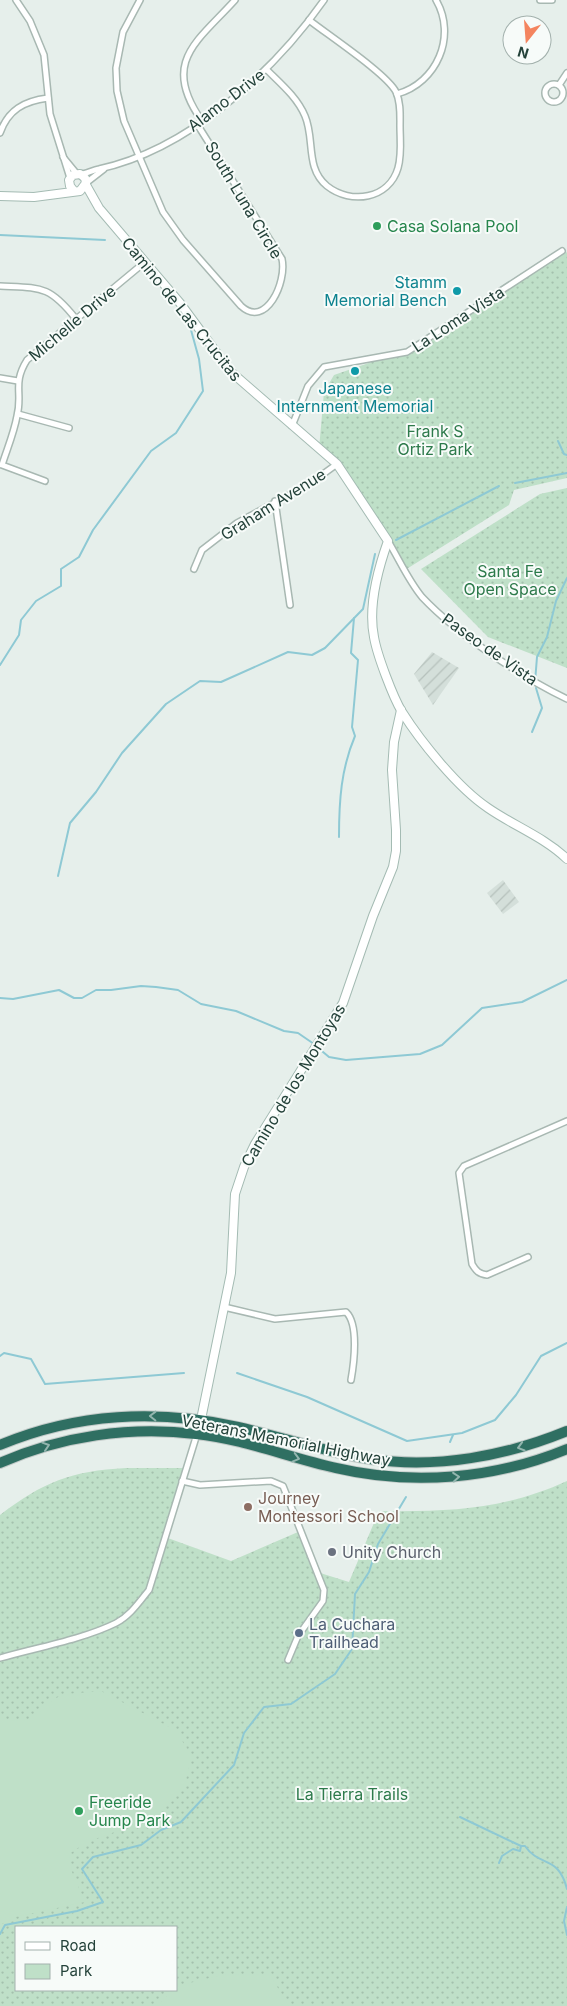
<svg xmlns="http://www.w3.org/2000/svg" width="567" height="2006" font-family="Inter,sans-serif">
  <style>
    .industrial { fill: url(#industrial-furrows) }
    .green { fill: url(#green-dots); fill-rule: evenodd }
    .pitch { fill: #bfe0c8 }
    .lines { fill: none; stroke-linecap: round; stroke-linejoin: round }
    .stream { stroke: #8ec9d4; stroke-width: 2 }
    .street-casing { stroke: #a8b8b2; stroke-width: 8 }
    .secondary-casing { stroke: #a4bbb3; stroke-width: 10 }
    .highway-casing { stroke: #c2cac8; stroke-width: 12 }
    .street { stroke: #fff; stroke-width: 5 }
    .secondary { stroke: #fff; stroke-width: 8 }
    .highway { stroke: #2f6f62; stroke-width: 10 }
    .oneway { stroke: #93b5ae }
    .leisure-dot { fill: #2e9e5b; stroke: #f7fbf9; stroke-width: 2 }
    .culture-dot { fill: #0f9aa8; stroke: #f7fbf9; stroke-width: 2 }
    .education-dot { fill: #8d6e63; stroke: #f7fbf9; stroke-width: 2 }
    .worship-dot { fill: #6b7280; stroke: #f7fbf9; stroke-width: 2 }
    .service-dot { fill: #5c6f8a; stroke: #f7fbf9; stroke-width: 2 }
    .labels { text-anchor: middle; stroke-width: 4; stroke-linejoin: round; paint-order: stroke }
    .street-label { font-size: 16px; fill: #24423a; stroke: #f7fbf9 }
    .leisure-label { font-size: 16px; fill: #27864d; stroke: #f7fbf9; text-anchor: start }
    .culture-label { font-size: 16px; fill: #0d838f; stroke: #f7fbf9; text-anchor: end }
    .park-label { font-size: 16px; fill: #2d7a4b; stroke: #f7fbf9 }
    .education-label { font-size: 16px; fill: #785e54; stroke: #f7fbf9; text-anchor: start }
    .worship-label { font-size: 16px; fill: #5b616d; stroke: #f7fbf9; text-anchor: start }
    .service-label { font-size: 16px; fill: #4e5e75; stroke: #f7fbf9; text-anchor: start }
  </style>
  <defs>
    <pattern id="industrial-furrows" width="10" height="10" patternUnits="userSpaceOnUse" patternTransform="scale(1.25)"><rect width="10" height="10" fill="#d4dfda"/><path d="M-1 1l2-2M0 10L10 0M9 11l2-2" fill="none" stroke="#b6c1bc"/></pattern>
    <pattern id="green-dots" width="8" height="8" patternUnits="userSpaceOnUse" patternTransform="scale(1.25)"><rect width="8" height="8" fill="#bfe0c8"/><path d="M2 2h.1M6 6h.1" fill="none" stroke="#a4c1ad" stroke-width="1.8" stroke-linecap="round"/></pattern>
  </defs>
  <rect width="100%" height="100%" fill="#e6efeb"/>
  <g class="industrial">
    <polygon points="432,652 459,668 433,705 414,674"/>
    <polygon points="503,880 519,902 503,914 487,893"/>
  </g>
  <g class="green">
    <polygon points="567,252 567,478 514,490 509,505 405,570 353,487 319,449 324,392 334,375 415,347"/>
    <polygon points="567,488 567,668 488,637 421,569 540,494"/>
    <path d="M126,1468H185L165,1537L231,1561L298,1532L317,1572L349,1582L379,1511C446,1512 504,1510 567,1481V2006H0V1515C43,1482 71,1471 126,1468ZM16,1927H176V1990H16Z"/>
  </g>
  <g class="pitch">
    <path d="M101,1691L175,1730L192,1756L185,1783L172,1801L145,1821L87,1842L69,1854L72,1872L85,1902L15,1917L0,1925V1717C36,1729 33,1712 58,1697C68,1692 89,1693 101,1691Z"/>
    <polygon points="226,1974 270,1975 289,2006 157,2006 173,1990 176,1990 177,1986"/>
  </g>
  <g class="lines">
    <g class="stream">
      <polyline points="0,235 105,240"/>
      <polyline points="558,441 564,454 567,455"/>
      <polyline points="515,483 567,473"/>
      <polyline points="396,540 499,486"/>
      <polyline points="0,665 19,635 21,620 36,601 61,586 61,569 79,557 93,530 151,451 176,433 203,391 199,359 191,330"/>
      <polyline points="535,682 537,657 547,637 556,601 567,578"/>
      <polyline points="532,732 542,708 536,688"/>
      <path d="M339,837C339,801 341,769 355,736L352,727L358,660L351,653L354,618"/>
      <polyline points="58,876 70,823 96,792 122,753 166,704 200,681 221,682 288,652 312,655 325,648 363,609 375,554"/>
      <polyline points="0,998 13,999 59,990 74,998 82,998 96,990 111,990 141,986 156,987 178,990 201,1004 236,1011 284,1031 298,1033 314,1044"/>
      <polyline points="317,1047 329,1057 346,1060 420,1054 442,1045 482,1008 522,1002 567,980"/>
      <polyline points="0,1356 4,1353 31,1359 45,1384 184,1373"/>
      <polyline points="237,1373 307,1397 407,1441 462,1433 495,1420 516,1395 541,1356 567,1343"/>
      <polyline points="450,1442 453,1435"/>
      <polyline points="460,1817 521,1846"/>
      <path d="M499,1863L502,1856L513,1849L520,1851L521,1846H525C540,1868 558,1854 567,1889"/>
      <polyline points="567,1907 564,1921 567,1935"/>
      <polyline points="0,1934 5,1925 77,1911 103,1902 82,1869 93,1857 141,1845 161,1830 181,1822 234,1765 244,1733 264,1707 291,1704 335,1674 352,1649 355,1594 369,1572 378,1544 406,1497"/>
    </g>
    <defs>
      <g id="street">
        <polyline points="16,0 30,21 44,55 50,114 70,178"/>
        <path d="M140,0L123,32L116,68L117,91L124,121L163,212L183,240L241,306C266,329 287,282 282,259L197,124"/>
        <polyline points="540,0 552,0"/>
        <path d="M266,69C280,83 297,97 305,116C315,139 305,168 327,186C351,205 389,199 398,168C402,154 400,140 400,126C400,115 401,103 396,92C387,74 328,35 309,20"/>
        <circle cx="554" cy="93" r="9"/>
        <polyline points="559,85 567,73"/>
        <path d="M397,94C437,83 457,36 436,0"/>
        <path d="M202,121C160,62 198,41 235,0"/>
        <path d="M0,133C8,110 24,101 48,98"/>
        <polyline points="63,157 77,174"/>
        <path d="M80,174C87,174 92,170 99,169C187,150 273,73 324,0"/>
        <polyline points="86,183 104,169"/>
        <path d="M0,286C41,288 49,285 76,319"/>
        <polyline points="0,378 18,381"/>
        <polyline points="18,414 69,428"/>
        <polyline points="292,426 308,386 324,367 407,352 562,251"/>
        <path d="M45,481L2,465C7,449 14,433 17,416C23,393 12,384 27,360L145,262"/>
        <polyline points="275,501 290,605"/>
        <path d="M388,541C399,559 408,580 422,597C458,635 520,676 567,699"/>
        <polyline points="194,569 202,550 237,523 308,485 337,464"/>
        <path d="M528,1257L487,1275C479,1274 476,1271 472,1264L459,1173L464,1166L567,1121"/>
        <path d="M224,1307L275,1319L346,1312C359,1324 354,1363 351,1380"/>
        <polyline points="182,1481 200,1485 271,1481 283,1486 324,1590 323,1601 298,1636 288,1660"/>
        <path d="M0,1658C35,1648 84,1639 116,1623C130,1616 139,1602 149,1590L197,1434"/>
      </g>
      <g id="secondary">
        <path d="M86,185L99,208L180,303L230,371L337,464L388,541C378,569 368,607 374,637C377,655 393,697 402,712C421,742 458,788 488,808C514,826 544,837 567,859"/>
        <polyline points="0,196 34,197 80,191 86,183 85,178 80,174 73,175 69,180 70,186 74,191"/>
        <polyline points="198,1434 231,1273 235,1194 244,1167 255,1144 343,1003 373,916 393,867 396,851 396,830 392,770 394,742 401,710"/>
      </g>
      <g id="highway">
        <path d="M0,1445C76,1413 158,1409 238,1427C282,1437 325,1452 370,1459C437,1469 506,1456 567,1431"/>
        <path d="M0,1463C61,1436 130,1426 196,1434C244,1439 290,1458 336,1468C413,1486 494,1479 567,1449"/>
      </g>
    </defs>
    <use href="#street" class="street-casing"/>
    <use href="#secondary" class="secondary-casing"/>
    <use href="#highway" class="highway-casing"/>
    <use href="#street" class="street"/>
    <use href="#secondary" class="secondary"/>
    <use href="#highway" class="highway"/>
  </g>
  <defs><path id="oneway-chevron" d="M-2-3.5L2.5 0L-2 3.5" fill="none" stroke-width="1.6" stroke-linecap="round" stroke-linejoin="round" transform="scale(1.25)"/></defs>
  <g class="oneway">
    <use href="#oneway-chevron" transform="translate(153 1416) rotate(-179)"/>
    <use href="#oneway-chevron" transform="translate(46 1446) rotate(-18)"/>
    <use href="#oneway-chevron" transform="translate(521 1447) rotate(164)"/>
    <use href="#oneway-chevron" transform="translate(296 1458) rotate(15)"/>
    <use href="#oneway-chevron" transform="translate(456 1477) rotate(-5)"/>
  </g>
  <g class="leisure-dot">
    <circle cx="377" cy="226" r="5"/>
    <circle cx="79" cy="1811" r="5"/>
  </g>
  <g class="culture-dot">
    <circle cx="457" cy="291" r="5"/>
    <circle cx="355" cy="371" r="5"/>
  </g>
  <circle class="education-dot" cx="248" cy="1507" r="5"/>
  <circle class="worship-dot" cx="332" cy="1552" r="5"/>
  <circle class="service-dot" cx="299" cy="1633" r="5"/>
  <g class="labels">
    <g class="street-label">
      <text transform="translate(226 100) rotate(-37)" y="6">Alamo Drive</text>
      <text transform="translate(244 200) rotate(59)" y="6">South Luna Circle</text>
      <text transform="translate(182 309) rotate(51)" y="6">Camino de Las Crucitas</text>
      <text transform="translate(458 319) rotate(-33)" y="6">La Loma Vista</text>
      <text transform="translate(72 323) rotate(-40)" y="6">Michelle Drive</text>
      <text transform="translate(273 504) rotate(-32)" y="6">Graham Avenue</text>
      <text transform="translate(490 649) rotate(35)" y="6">Paseo de Vista</text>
      <text transform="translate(293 1085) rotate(-59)" y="6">Camino de los Montoyas</text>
      <text transform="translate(286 1440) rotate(11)" y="6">Veterans Memorial Highway</text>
    </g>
    <g class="leisure-label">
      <text x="387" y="232">Casa Solana Pool</text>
      <text x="89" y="1808">Freeride<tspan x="89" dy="18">Jump Park</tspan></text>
    </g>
    <g class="culture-label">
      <text x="447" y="288">Stamm<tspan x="447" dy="18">Memorial Bench</tspan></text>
      <text x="355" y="394" text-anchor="middle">Japanese<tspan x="355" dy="18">Internment Memorial</tspan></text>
    </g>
    <g class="park-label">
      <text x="435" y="437">Frank S<tspan x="435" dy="18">Ortiz Park</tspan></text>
      <text x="510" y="577">Santa Fe<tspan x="510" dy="18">Open Space</tspan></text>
      <text x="352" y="1800">La Tierra Trails</text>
    </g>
    <g class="education-label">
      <text x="258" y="1504">Journey<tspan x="258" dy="18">Montessori School</tspan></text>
    </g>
    <g class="worship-label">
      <text x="342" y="1558">Unity Church</text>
    </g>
    <g class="service-label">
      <text x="309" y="1630">La Cuchara<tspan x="309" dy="18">Trailhead</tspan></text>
    </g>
  </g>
  <rect x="15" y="1926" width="162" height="65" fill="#f7fbf9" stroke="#a3b1ad"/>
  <rect x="25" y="1942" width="25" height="8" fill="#ffffff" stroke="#a3b1ad"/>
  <text x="60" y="1951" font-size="15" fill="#24423a">Road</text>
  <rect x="25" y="1964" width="25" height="15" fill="#bfe0c8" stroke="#a3b1ad"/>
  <text x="60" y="1976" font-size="15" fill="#24423a">Park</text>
  <g transform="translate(527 40) rotate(197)"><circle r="24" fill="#f7fbf9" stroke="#a3b1ad"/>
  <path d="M0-4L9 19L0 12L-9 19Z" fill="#f4845f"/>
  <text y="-8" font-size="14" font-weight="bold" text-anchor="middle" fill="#24423a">N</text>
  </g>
</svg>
